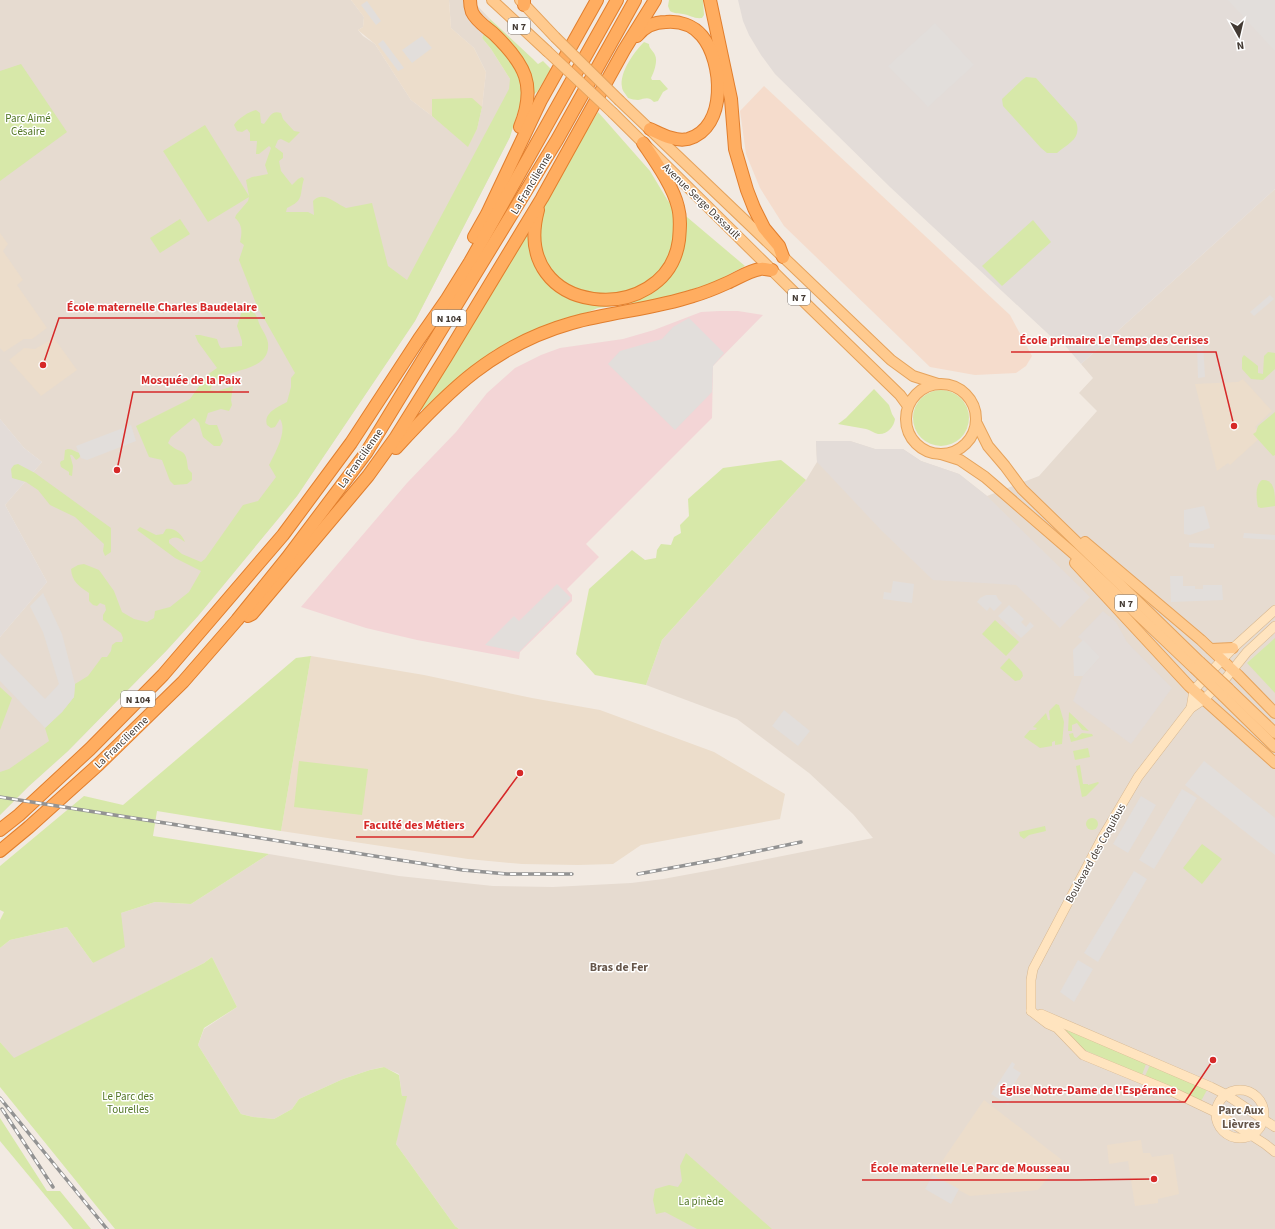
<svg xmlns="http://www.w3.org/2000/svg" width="1275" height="1229" font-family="'Source Sans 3',sans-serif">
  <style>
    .residential { fill: #e6dbd0 }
    .commercial { fill: #f5dccc }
    .industrial { fill: #e3dcd8 }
    .education { fill: #ecddcb }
    .medical { fill: #f3d5d6 }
    .green { fill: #d7e8a9 }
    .parking { fill: #e2dedb }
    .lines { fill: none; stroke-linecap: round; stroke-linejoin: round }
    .secondary-casing { stroke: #d7b892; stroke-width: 10 }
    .primary-casing { stroke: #e6a35c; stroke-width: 12 }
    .highway-casing { stroke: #e17e2d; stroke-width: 14 }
    .secondary { stroke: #ffe4bf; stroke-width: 9 }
    .primary { stroke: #ffca8e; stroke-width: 10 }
    .highway { stroke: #ffad60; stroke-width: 12 }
    .rail-casing { stroke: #939393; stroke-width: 3.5 }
    .rail { stroke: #fff; stroke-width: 2; stroke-dasharray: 6; stroke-linecap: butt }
    .primary-bridge-casing { stroke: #e6a35c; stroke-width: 12; stroke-linecap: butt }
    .primary-bridge { stroke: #ffca8e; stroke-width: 10 }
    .labels { text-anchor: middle; stroke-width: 3; stroke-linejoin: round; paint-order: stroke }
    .shield { fill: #fff; stroke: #7b7570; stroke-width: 1 }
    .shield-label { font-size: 10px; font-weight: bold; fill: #433a33 }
    .park-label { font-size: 11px; fill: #527625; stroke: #fff }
    .street-label { font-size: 11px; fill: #433a33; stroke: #fff }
    .neighbourhood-label { font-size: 12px; font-weight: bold; fill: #66564a; stroke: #fff }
    .leader { fill: none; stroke: #d62828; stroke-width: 1.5 }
    .callout-dot { fill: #d62828; stroke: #fff; stroke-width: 1.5 }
    .callout-label { font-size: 12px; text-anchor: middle; font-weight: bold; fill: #d62828; stroke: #fff; stroke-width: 3; stroke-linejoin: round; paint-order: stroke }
  </style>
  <rect width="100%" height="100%" fill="#f2eae2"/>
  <g class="residential">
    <polygon points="0,0 351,0 364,17 363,27 358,30 363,36 375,44 411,100 432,116 468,146 477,129 482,107 486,72 474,48 451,28 449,0 472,0 490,19 482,38 491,49 510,79 510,137 415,321 297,496 198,616 167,650 68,751 29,786 0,815 0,637 47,582 5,505 42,462 24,448 0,419"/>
    <polygon points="1275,189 1275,1229 459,1229 455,1226 396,1144 402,1096 399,1074 383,1067 370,1070 343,1079 299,1099 292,1109 274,1119 253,1117 241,1114 198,1045 204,1029 237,1007 212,957 204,963 14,1059 0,1042 0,948 10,940 67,927 93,963 121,913 155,902 191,904 269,854 399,876 493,886 553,887 631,883 663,879 712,870 873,838 853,814 809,773 737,719 646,685 662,640 806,480 817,462 816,441 850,441 875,449 903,449 921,461 959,474 987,496 1039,476 1097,411 1079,393 1093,378 1081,364"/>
  </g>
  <polygon class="commercial" points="764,86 1010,315 1032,356 1026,366 1016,373 975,375 930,367 784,226 760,188 746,154 740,111"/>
  <g class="industrial">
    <polygon points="738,0 1275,0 1275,189 1081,364 1062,342 1059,344 890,187 775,74 761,55 749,35 743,21"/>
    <polygon points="0,419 24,448 42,462 5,505 47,582 0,637"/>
    <polygon points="816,441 850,441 875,449 903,449 921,461 959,474 987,496 1090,597 1060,628 1016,585 933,580 881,530 817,462"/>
    <polygon points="1103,611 1116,622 1127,642 1172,688 1131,744 1073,701 1083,676 1100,657 1078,637"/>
  </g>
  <g class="education">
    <polygon points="351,0 449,0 451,28 474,48 486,72 482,107 477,129 468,147 432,116 411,100 375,44 358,30 363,27 364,17"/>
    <polygon points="0,233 8,244 3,251 23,280 17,285 47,328 32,339 24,339 4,352 0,348"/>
    <polygon points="54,338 77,370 41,396 9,360 24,348 35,349"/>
    <polygon points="1243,379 1272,411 1255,427 1262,436 1230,465 1228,463 1217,471 1195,384 1238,382"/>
    <polygon points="311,656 424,675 532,698 600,710 714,752 785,794 780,819 641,845 613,864 578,865 522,864 468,859 281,831"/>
    <polygon points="984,1100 1062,1160 1038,1190 970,1196 932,1176"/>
    <polygon points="1141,1140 1143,1153 1150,1153 1152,1157 1173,1154 1179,1194 1158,1199 1158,1203 1135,1206 1128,1161 1109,1164 1107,1145"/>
  </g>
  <polygon class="medical" points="719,311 738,311 763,315 713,366 712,418 586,544 599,557 567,589 572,595 572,601 520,652 519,659 417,640 366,628 301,607 407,483 456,432 487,393 515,368 541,355 560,348 623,339 654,330 701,312"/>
  <g class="green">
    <path d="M669,0H703L704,15L702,18C694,19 690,15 683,14C678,13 675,14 670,11L668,6Z"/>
    <path d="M490,19L533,59L538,64L543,61L551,69L537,92L520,105L510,137L415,321L297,496L198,616L167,650L68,751L29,786L0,815V772L9,769L49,741L45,728L62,712L74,697L75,684L88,676L102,657H107L111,651L112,645L116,642H122L123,638L121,633L103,620V615L106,610L105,605L100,603L97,606L93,605L89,601V593C79,586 72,582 71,569L78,565L84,564L99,570L114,591L122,612L134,619L147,622L154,618L155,611L170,607L189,592L201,571L175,558L137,530L140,527L156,535L163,534L166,529C174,527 182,534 185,542C179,538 175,535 169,540V543L182,554L201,562L205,559L243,505L258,501L276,477L269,465C275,453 288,431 280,419L275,427L271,428L267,425C263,413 278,407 287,402L291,387V378L295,373L257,306L239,260L244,245L240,242C242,233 243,225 235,218L236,215L248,201L249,197L208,222L163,151L205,125L249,196L246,180L252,177L268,174L265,165L271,148L269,146L259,154H256L257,141H250V133L247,129L242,132L237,131L234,125C237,119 250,111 256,110L260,113L261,123L264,124C270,117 271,110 281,113L283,119L294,131L300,132L289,143L281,139L278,140L275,147L283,153V158L279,161L281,171L292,185L298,179L302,177L304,179C299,195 305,200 287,208L286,212H308L314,215L313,201C323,190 336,204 346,208L372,203L388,266L407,280L509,89L510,79L491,49L482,38Z"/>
    <path d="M644,42L649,44C649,49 653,50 655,55C658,61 654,72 651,78L652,80H660L668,89L663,92L658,101L654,102C648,96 645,99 638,100C635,100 631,99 628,98C626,94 622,91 622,87C619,73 634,52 644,42Z"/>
    <polygon points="21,64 67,132 0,181 0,71"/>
    <path d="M1026,77L1036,78L1076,122C1082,138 1069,143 1057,153H1047L1041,148L1003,106L1002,99L1022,80Z"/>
    <polygon points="472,98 482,107 477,129 468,147 432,116 432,99"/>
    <polygon points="598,112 650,171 668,201 745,266 713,283 657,300 598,308 494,350 467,370 422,410 420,407"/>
    <polygon points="180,219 190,234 160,253 150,238"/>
    <polygon points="1033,220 1051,242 1002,286 982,266"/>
    <path d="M243,308C252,309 255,312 258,320C260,328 267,335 268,343C271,371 232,368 217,380C213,382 212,386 210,390L218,391L233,386L231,400L232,405L229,411L221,409L208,413L205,423L209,425H217L223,441L220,446H214L203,437L199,423L194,418L171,437L168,443C181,456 186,445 188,469L192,473V480L187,484L174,485L170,481L162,460L149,457L136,426L190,399L207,375L217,368L198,342L195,335H200L217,339L219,345L221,348L242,346V341L237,326Z"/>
    <polygon points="1268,352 1275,353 1275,369 1263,380 1251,379 1242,369 1242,358 1244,355 1258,366 1258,373 1263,374 1264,356"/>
    <path d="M874,389L889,405L892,414L895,419C894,427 887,435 878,434C874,433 870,430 866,429C857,427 847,426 838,424L846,418Z"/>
    <circle cx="941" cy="418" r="28"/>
    <polygon points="1275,412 1275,455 1273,456 1253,434 1256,432 1258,426"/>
    <path d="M68,449C73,449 75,452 80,453L81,455L79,458L76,460L72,455H70L73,466L72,476L69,475V472L61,467L60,463L61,461L64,460L65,450Z"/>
    <polygon points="781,460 806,480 662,640 646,685 595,675 576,654 589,589 632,550 645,560 656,558 657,550 661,544 671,545 674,537 681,533 680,525 689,516 688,499 723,468"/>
    <polygon points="18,464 35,473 111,528 111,552 105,556 103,551 104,544 75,517 50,505 38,490 26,482 12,478 11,469 14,465"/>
    <path d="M1262,480C1275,479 1275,494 1275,506L1261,508L1258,507C1256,498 1255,485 1262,480Z"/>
    <polygon points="995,620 1019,642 1006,656 982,634"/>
    <polygon points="1275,638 1275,693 1247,663"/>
    <polygon points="311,656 281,831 157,811 153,836 269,854 191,904 155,902 121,913 125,947 93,963 67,927 10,940 0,948 0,920 4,912 0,910 0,866 84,796 123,805 296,658"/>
    <polygon points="1009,658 1022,672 1023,676 1020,680 1015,681 1000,668"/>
    <polygon points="0,687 12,698 0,730"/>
    <polygon points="1056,704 1059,705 1064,722 1062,744 1055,745 1055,741 1052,742 1052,746 1040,748 1024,737 1030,730 1035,730 1037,728 1033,727 1046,713 1048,720 1050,720 1049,711"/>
    <polygon points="1069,712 1089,731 1082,730 1077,723 1072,725 1072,731 1068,731"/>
    <polygon points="1073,733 1074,737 1076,738 1082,733 1092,734 1093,736 1071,742 1069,734"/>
    <polygon points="1088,748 1090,757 1075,760 1073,751"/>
    <polygon points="299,761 368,769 362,815 294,807"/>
    <polygon points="1080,765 1083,784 1088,784 1088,785 1098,782 1099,783 1086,796 1082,797 1076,766"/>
    <circle cx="1092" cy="824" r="6"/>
    <polygon points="1045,826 1046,831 1029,835 1024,839 1020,836 1019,832"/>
    <polygon points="1202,844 1222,859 1202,884 1183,868"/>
    <polygon points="212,957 237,1007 204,1028 198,1045 241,1114 253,1117 274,1119 292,1109 299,1099 343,1079 370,1070 384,1067 399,1075 402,1096 407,1096 396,1144 455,1226 459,1229 115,1229 0,1087 0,1042 14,1058 204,963"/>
    <polygon points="1052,1021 1146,1064 1142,1075 1082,1049"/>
    <polygon points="1150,1065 1207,1090 1201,1101 1145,1076"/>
    <polygon points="0,1118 47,1191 60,1191 91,1229 73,1229 0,1141"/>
    <polygon points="686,1153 772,1229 697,1229 665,1212 656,1214 653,1200 655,1189 669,1185 678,1187 682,1181 680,1166"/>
  </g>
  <g class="parking">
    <polygon points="1228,0 1275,0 1275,51"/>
    <polygon points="367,1 381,21 376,25 361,5"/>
    <polygon points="935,23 974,65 928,107 888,66"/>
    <polygon points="422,36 432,48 412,63 402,50"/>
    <polygon points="383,40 404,68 398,71 378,44"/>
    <polygon points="1270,295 1274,299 1254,316 1250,312"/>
    <polygon points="689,318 724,353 713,366 712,392 675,430 608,364 620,351 662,339 673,327"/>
    <polygon points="1197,343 1203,343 1205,377 1198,378"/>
    <polygon points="131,425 136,441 87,460 81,458 76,446"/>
    <polygon points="1204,506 1210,528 1190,535 1184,534 1184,510"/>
    <polygon points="1244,533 1275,535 1275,540 1243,538"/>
    <polygon points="1189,543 1214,544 1214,548 1189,547"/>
    <polygon points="1170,576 1183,576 1183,586 1195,586 1195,589 1203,589 1203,585 1222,585 1223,600 1171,602"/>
    <polygon points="893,581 914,584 912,603 883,599 884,592 891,593"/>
    <polygon points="557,584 571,598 519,652 485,645 514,616 519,621"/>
    <polygon points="43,593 62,634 75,684 74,697 62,712 45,728 0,681 0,653 45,699 59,684 43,632 30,606"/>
    <polygon points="986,595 996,595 998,599 1002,603 994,611 990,607 987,611 977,602 980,598"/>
    <polygon points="1009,605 1024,619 1021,622 1026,627 1030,622 1034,626 1021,638 998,616"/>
    <polygon points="1083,640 1100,657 1083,676 1074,676 1073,650"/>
    <polygon points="784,710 810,731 798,746 772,726"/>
    <polygon points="1204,761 1275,818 1275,855 1185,785"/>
    <polygon points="1182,789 1197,798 1154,869 1139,860"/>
    <polygon points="1141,796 1156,805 1128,853 1113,844"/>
    <polygon points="1134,871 1147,879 1098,962 1084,953"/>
    <polygon points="1078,960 1093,969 1074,1002 1060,992"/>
    <polygon points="1012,1062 1015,1064 1013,1068 1021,1073 1014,1084 1020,1088 1008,1105 991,1094"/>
    <polygon points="933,1175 959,1189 951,1204 925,1189"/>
  </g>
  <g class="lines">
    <defs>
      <g id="secondary">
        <polyline points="1191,708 1194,690 1233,648 1275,610"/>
        <polyline points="1031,1011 1031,980 1033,969 1102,838 1138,777 1191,708 1203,700 1226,678 1247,652 1275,626"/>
        <polyline points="1031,1011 1048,1024 1057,1028 1083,1055 1173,1092 1215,1112 1265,1144 1275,1152"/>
        <polyline points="1041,1014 1211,1087 1225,1094 1275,1127"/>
        <circle cx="1240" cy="1114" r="24"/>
      </g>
      <g id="primary">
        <polyline points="492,0 547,51"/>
        <polyline points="520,0 555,37"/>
        <polyline points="620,101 891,360 913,376 938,384"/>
        <polyline points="613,113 795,293 900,395 908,406"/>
        <circle cx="941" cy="419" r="35"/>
        <polyline points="977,424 988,446 1005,466 1022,489 1200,662"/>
        <polyline points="941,454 960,460 985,477 1074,554 1194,668"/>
        <polyline points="1085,542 1201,640 1238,675 1275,713"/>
        <polyline points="1075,563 1189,686 1275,763"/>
        <polyline points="1211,649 1233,648"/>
        <polyline points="1229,689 1275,733"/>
        <polyline points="1223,696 1275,747"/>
      </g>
      <g id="highway">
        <path d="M470,0C470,4 471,9 472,12C476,21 487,28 494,34C525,64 537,85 520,127"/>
        <polyline points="524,0 524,5"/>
        <polyline points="710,0 731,99 735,149 747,190 754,208 764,228 779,246 783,257"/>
        <path d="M637,36C644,27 654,22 666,22C679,21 693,25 702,36C723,61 728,128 688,139C675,142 661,134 650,129"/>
        <path d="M538,210C509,318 667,329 679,240C680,229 681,218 678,207C673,186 655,161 643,143"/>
        <polyline points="474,237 487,214 541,100 597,0"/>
        <path d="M396,448C449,390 494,345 572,323C612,312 653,309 693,296C704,293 716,288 727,283C738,278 749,271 760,269C764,268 768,270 772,270"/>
        <polyline points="248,616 252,614 368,476 396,437 446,357 542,198 624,50 655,0"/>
        <polyline points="0,830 19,815 90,749 163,675 283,535 351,443 419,339 447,299 470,262 617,0"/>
        <polyline points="0,851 29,827 99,764 183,682 237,620 287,558 366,453 557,140 635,0"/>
      </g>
    </defs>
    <use href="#secondary" class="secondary-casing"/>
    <use href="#primary" class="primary-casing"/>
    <use href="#highway" class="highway-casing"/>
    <use href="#secondary" class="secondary"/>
    <use href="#primary" class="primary"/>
    <use href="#highway" class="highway"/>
    <defs>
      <g id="rail">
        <polyline points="0,797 463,870 507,874 572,874"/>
        <polyline points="638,874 720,859 801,842"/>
        <polyline points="0,1098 107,1229"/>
        <polyline points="2,1109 53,1187"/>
      </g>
    </defs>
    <use href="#rail" class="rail-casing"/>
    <use href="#rail" class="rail"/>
    <defs>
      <g id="primary-bridge">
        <polyline points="555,37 620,101"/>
        <polyline points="547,51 613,113"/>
        <polyline points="1200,662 1229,689"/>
        <polyline points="1194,668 1223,696"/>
      </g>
    </defs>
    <use href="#primary-bridge" class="primary-bridge-casing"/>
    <use href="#primary-bridge" class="primary-bridge"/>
  </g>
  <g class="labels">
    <g class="shield">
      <rect x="508" y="18" width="22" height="16" rx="3"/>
      <rect x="788" y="289" width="22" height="16" rx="3"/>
      <rect x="432" y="310" width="34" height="16" rx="3"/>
      <rect x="1115" y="595" width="22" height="16" rx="3"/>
      <rect x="121" y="691" width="34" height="16" rx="3"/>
    </g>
    <g class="shield-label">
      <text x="519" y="30">N 7</text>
      <text x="799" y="301">N 7</text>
      <text x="449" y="322">N 104</text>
      <text x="1126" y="607">N 7</text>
      <text x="138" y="703">N 104</text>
    </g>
    <g class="park-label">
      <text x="28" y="122">Parc Aimé<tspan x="28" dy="13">Césaire</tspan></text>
      <text x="128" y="1100">Le Parc des<tspan x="128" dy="13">Tourelles</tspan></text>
      <text x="701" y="1205">La pinède</text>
    </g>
    <g class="street-label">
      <text transform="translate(531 183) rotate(-59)" y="4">La Francilienne</text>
      <text transform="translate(702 201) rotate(44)" y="4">Avenue Serge Dassault</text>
      <text transform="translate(360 458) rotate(-55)" y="4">La Francilienne</text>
      <text transform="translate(121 742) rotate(-44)" y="4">La Francilienne</text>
      <text transform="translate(1095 853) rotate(-61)" y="4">Boulevard des Coquibus</text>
    </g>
    <g class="neighbourhood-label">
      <text x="619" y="971">Bras de Fer</text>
      <text x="1241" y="1114">Parc Aux<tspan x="1241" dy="14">Lièvres</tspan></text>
    </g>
  </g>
  <path class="leader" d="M43 365L59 318H265M1234 426L1216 352H1011M117 470L133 392H249M520 773L473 837H356M1213 1060L1185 1102H992M1154 1179L1077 1180H862"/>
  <g class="callout-dot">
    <circle cx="43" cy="365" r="4"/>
    <circle cx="1234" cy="426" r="4"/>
    <circle cx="117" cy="470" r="4"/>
    <circle cx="520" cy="773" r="4"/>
    <circle cx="1213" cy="1060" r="4"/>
    <circle cx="1154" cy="1179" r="4"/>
  </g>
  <g class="callout-label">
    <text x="162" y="311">École maternelle Charles Baudelaire</text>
    <text x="1114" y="344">École primaire Le Temps des Cerises</text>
    <text x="191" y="384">Mosquée de la Paix</text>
    <text x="414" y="829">Faculté des Métiers</text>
    <text x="1088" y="1094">Église Notre-Dame de l'Espérance</text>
    <text x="970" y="1172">École maternelle Le Parc de Mousseau</text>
  </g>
  <g transform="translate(1239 36) rotate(172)" stroke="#ffffff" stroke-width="3" paint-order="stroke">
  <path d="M0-3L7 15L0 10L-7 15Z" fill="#433a33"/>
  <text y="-6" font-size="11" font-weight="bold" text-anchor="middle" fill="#433a33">N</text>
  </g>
</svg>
